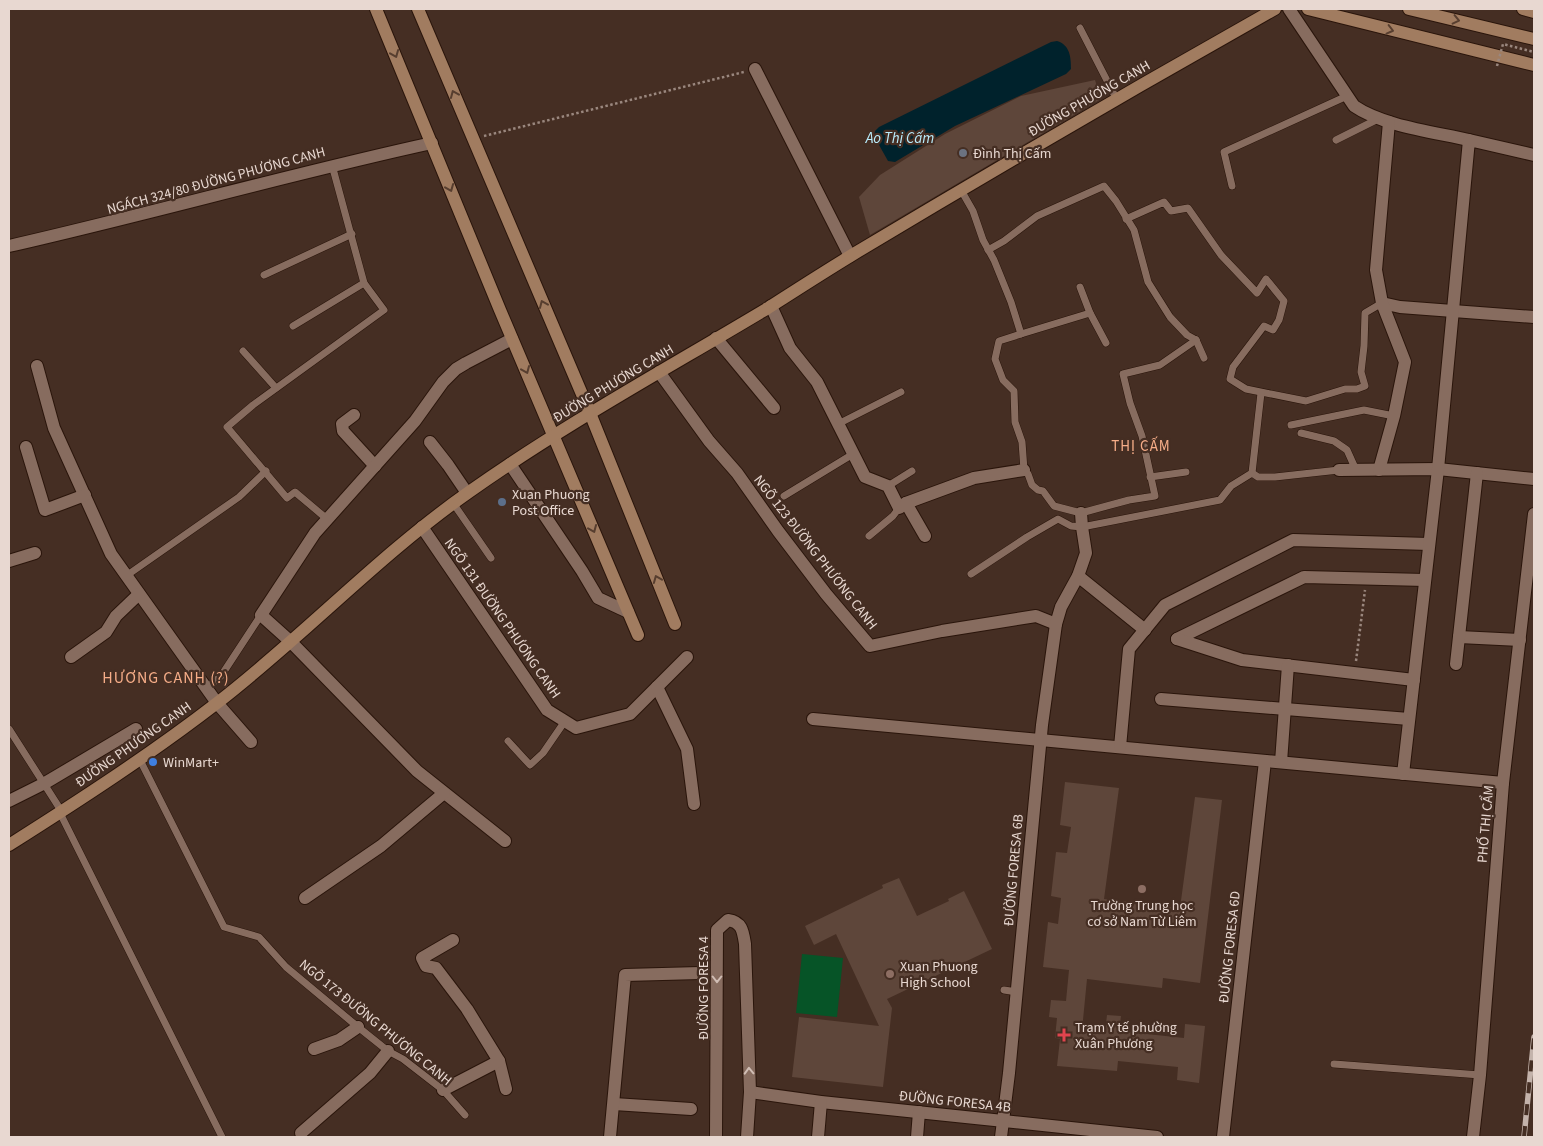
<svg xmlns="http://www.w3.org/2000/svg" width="1543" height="1146" font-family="'Source Sans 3',sans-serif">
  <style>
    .green { fill: #065427 }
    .water { fill: #00222c }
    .building { fill: #5e463a }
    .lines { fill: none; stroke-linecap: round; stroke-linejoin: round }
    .lane-casing { stroke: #2a150b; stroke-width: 8 }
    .street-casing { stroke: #2a150b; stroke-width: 14 }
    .secondary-casing { stroke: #2a150b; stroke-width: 14 }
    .path { stroke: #9a877e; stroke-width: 2.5; stroke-dasharray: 2.5 2.5; stroke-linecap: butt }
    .lane { stroke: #876c5f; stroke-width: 7 }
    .street { stroke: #876c5f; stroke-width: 12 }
    .secondary { stroke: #a17c60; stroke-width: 12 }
    .rail-casing { stroke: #c4b3ab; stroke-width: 5.5 }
    .rail { stroke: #452e23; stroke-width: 4; stroke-dasharray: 11; stroke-linecap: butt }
    .path-bridge { stroke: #9a877e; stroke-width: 2.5; stroke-dasharray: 2.5 2.5; stroke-linecap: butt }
    .oneway { stroke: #573e2f }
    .oneway2 { stroke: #d0bdb4 }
    .worship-dot { fill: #6b7280; stroke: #452e23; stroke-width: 2 }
    .service-dot { fill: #5c6f8a; stroke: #452e23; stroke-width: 2 }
    .shop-dot { fill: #3f7fe0; stroke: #452e23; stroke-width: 2 }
    .education-dot { fill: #8d6e63; stroke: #452e23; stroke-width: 2 }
    .health-dot { fill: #e0444e; stroke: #452e23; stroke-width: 2 }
    .labels { text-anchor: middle; stroke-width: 4.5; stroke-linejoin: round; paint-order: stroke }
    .street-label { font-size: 14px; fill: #e8d8d1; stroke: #452e23 }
    .poi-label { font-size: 14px; fill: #e8d8d1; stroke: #452e23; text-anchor: start }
    .water-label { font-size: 15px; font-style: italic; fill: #b9edfd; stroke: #452e23 }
    .neighbourhood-label { font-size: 15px; letter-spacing: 1px; fill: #f6ad88; stroke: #452e23 }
    .quarter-label { font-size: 16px; letter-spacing: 1px; fill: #f6ad88; stroke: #452e23 }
  </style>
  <rect width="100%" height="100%" fill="#452e23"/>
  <polygon class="green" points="802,954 843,958 837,1017 796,1013"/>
  <path class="water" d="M1057,41C1070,45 1071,57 1071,69L1066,74L955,126L895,162L888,161L874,136L875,131L879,127L1051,42Z"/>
  <g class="building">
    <polygon points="1095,80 1101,99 870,235 859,197 880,175 945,134 1021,96"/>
    <polygon points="1065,782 1119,788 1104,899 1180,908 1195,797 1222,800 1200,983 1163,978 1162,988 1087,979 1082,1030 1105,1033 1107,1015 1121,1016 1119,1031 1184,1038 1185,1024 1205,1026 1199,1083 1177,1080 1178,1067 1118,1061 1117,1071 1057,1066 1060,1039 1055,1038 1057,1018 1049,1017 1051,1000 1066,1001 1069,970 1043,967 1048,922 1058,924 1061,898 1051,896 1056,852 1067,853 1071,827 1060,825"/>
    <polygon points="899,878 917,916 949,901 948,899 964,891 992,949 887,999 892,1008 883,1087 792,1077 799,1017 879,1026 836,934 814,945 805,926 883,888 882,885"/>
  </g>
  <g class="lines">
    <defs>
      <g id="lane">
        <polyline points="1080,28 1117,100"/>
        <polyline points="1336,140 1378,119"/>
        <polyline points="1232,186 1224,152 1347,96"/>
        <polyline points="961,190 973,211 983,240 994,260 1011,302 1021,334 999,341 995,359 1003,380 1014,391 1015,422 1022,442 1024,470 1028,474 1032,485 1038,490 1043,491 1054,506 1081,513 1129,500 1155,496 1142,436 1130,403 1123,374 1160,365 1196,340"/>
        <polyline points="1126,219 1164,202 1171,211 1188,208 1221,255 1257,293 1266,279 1284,301 1279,320 1273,330 1264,326 1233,367 1230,379 1246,389 1306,401 1345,389 1357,389 1365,386 1361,372 1364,346 1365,313 1382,303"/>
        <polyline points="988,250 1004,241 1037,216 1104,186 1116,201 1134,230 1148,282 1170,317 1187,335 1196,340"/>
        <polyline points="264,275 352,234"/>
        <polyline points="1080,287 1090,313 1106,343"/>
        <polyline points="293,326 364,283"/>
        <polyline points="1021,334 1090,313"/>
        <polyline points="1196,340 1204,358"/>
        <polyline points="243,351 276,388"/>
        <polyline points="838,424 901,392"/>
        <polyline points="1291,425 1364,410 1394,416"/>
        <polyline points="1301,433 1334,441 1347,450 1356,470"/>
        <polyline points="1252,473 1258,477 1275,477 1339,470"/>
        <polyline points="1150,477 1186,472"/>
        <polyline points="888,486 912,471"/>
        <polyline points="784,496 853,454"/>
        <polyline points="453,503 491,558"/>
        <polyline points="327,519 295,492 287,498 227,427 253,405 384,310 364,283 332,165"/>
        <polyline points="869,536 893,516 899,508"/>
        <polyline points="971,574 1027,537 1058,519 1071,526 1082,527 1220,500 1231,486 1252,473 1261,393"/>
        <polyline points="126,576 239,497 266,471"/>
        <polyline points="207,688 221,676 261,615"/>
        <polyline points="9,729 62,812"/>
        <polyline points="508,741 530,765 543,753 565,721"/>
        <polyline points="140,760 224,927 259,937 286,967 358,1027 388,1051 403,1059 443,1090 465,1115"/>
        <polyline points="60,813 222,1137"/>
        <polyline points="1004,990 1017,992"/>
        <polyline points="1334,1064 1480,1075"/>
      </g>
      <g id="street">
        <path d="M1289,9L1354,106C1383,126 1434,132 1469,140"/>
        <polyline points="755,69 850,256"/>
        <path d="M9,246C150,214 290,174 432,143"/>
        <polyline points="1382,303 1400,307 1534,317"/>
        <polyline points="771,306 790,348 817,382 865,477 888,486 899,508 906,503 974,478 1024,470"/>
        <polyline points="716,338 774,408"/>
        <polyline points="37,366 54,428 111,554 217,703 251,742"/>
        <polyline points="659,372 709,441 737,473 778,531 826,594 870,646 942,631 1036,616 1056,624"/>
        <polyline points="354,415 342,424 343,431 375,466"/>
        <polyline points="430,442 448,465 467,493"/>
        <polyline points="26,447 45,510 85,495"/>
        <polyline points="510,464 582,571 598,598 628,612"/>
        <polyline points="1339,470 1438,469 1534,479"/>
        <polyline points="1379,470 1394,416 1405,362 1382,303 1376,270 1389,122"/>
        <polyline points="906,503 925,536"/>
        <polyline points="422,527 547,710 576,728 630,714 687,657"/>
        <polyline points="9,561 35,553"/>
        <polyline points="1078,576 1145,630"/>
        <polyline points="1459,637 1520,640"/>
        <polyline points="1177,639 1304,577 1425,580"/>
        <polyline points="1177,639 1242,660 1414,680"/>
        <polyline points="71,657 106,632 116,616 139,594"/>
        <polyline points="1456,664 1477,473"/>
        <polyline points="657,687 687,749 694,804"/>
        <polyline points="1161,699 1409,719"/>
        <polyline points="813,719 1503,783"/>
        <polyline points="1120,747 1129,649 1165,605 1293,540 1429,544"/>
        <polyline points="1281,762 1288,665"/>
        <polyline points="1403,774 1438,469 1469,140 1534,155"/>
        <polyline points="9,801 45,783 136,729"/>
        <polyline points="505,841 417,771 291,642 261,615 315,533 415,421 443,382 456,369 466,363 512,339"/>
        <polyline points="305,898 381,846 444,793"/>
        <polyline points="314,1049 339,1040 358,1027"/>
        <polyline points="499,1061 506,1089"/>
        <polyline points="443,1090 499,1061 467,1009 436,968 426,966 422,958 453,940"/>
        <polyline points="750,1092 821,1102 1157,1137"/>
        <polyline points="614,1104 691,1109"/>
        <polyline points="301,1133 370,1073 388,1051"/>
        <polyline points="610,1137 625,975 700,973"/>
        <path d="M716,1137L717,930L728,920C742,922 743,931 745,944L750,1092L747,1137"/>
        <polyline points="818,1137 821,1102"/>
        <polyline points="917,1137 919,1112"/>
        <polyline points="1001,1137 1009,1073 1042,725 1056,624 1061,607 1078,576 1086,553 1082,527 1081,513"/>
        <polyline points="1223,1137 1265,761"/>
        <polyline points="1473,1137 1480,1075 1503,783 1534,514"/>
      </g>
      <g id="secondary">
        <polyline points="376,9 500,310 638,635"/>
        <polyline points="418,9 590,413 675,624"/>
        <polyline points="1308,9 1534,65"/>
        <polyline points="1409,9 1534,39"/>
        <polyline points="1523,9 1534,12"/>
        <path d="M9,845C80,800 151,754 217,703C304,636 379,555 469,492C565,424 668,368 768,308C796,290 824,272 852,255C992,171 1133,89 1275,9"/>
      </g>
    </defs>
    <use href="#lane" class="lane-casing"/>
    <use href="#street" class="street-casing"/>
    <use href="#secondary" class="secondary-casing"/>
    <g class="path">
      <polyline points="484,136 744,72"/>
      <polyline points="1356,661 1365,590"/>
    </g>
    <use href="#lane" class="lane"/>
    <use href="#street" class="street"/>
    <use href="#secondary" class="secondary"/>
    <defs>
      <polyline id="rail" points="1524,1137 1534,1037"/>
    </defs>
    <use href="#rail" class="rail-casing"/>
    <use href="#rail" class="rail"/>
    <polyline class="path-bridge" points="1497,66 1503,44 1534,52"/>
  </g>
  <defs><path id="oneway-chevron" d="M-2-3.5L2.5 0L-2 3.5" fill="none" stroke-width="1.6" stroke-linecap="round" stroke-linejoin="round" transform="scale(1.25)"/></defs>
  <g class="oneway">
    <use href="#oneway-chevron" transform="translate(1456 20) rotate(13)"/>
    <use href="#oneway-chevron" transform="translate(1390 30) rotate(14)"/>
    <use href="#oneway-chevron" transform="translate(395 54) rotate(68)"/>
    <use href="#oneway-chevron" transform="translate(454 94) rotate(-113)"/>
    <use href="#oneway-chevron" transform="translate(450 188) rotate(68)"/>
    <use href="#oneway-chevron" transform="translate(543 304) rotate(-113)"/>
    <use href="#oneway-chevron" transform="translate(526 370) rotate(67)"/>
    <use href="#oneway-chevron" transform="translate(593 529) rotate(67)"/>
    <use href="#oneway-chevron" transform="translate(657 579) rotate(-112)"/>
  </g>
  <g class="oneway2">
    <use href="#oneway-chevron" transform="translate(717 979) rotate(90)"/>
    <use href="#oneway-chevron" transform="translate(749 1071) rotate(-92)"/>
  </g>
  <circle class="worship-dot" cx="963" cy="153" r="5"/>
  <circle class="service-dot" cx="502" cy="502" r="5"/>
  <circle class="shop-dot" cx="153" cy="762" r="5"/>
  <g class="education-dot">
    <circle cx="1142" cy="889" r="5"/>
    <circle cx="890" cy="974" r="5"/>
  </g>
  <path class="health-dot" d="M1061.5 1027.5h5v5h5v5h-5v5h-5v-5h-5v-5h5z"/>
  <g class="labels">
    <g class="street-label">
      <text transform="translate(1089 98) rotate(-30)" y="5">ĐƯỜNG PHƯƠNG CANH</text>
      <text transform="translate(216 180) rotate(-15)" y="5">NGÁCH 324/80 ĐƯỜNG PHƯƠNG CANH</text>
      <text transform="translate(613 383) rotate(-31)" y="5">ĐƯỜNG PHƯƠNG CANH</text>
      <text transform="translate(816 552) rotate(52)" y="5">NGÕ 123 ĐƯỜNG PHƯƠNG CANH</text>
      <text transform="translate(503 618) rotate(55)" y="5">NGÕ 131 ĐƯỜNG PHƯƠNG CANH</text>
      <text transform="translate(133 744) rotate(-35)" y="5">ĐƯỜNG PHƯƠNG CANH</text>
      <text transform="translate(1485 824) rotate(-85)" y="5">PHỐ THỊ CẨM</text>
      <text transform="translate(1013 870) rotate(-85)" y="5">ĐƯỜNG FORESA 6B</text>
      <text transform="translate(1229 947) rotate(-84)" y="5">ĐƯỜNG FORESA 6D</text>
      <text transform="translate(703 988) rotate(-90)" y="5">ĐƯỜNG FORESA 4</text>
      <text transform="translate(376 1022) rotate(39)" y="5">NGÕ 173 ĐƯỜNG PHƯƠNG CANH</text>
      <text transform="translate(955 1101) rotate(6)" y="5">ĐƯỜNG FORESA 4B</text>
    </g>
    <g class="poi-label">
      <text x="973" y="158">Đình Thị Cấm</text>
      <text x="512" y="499">Xuan Phuong<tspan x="512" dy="16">Post Office</tspan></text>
      <text x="163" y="767">WinMart+</text>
      <text x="1142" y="910" text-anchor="middle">Trường Trung học<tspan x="1142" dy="16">cơ sở Nam Từ Liêm</tspan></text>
      <text x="900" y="971">Xuan Phuong<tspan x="900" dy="16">High School</tspan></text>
      <text x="1075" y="1032">Trạm Y tế phường<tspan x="1075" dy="16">Xuân Phương</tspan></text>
    </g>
    <g class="water-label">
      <text x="900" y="143">Ao Thị Cấm</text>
    </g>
    <g class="neighbourhood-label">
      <text x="1141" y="451">THỊ CẤM</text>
    </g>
    <g class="quarter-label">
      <text x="166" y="683">HƯƠNG CANH (?)</text>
    </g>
  </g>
  <rect width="1543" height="1146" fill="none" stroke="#e8d8d1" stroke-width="20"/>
</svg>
